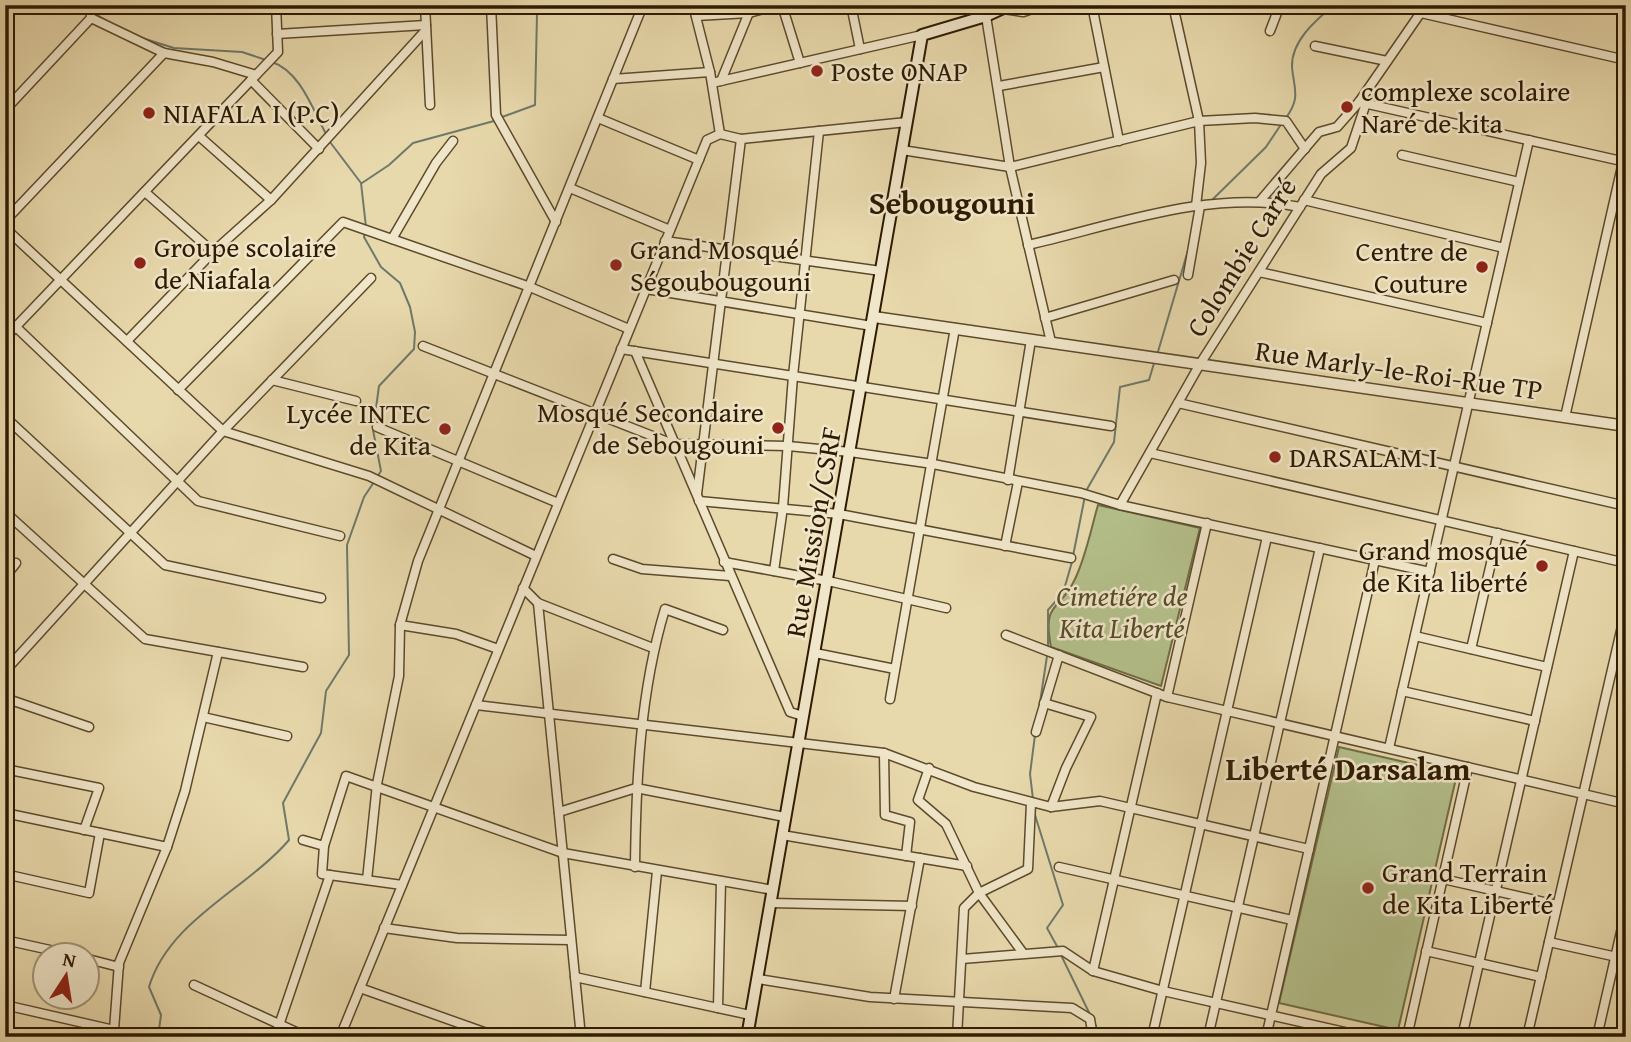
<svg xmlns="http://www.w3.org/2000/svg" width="1631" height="1042" font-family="'Gentium Book Plus',serif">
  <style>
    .green { fill: #b4c08b; stroke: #716d46; stroke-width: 2 }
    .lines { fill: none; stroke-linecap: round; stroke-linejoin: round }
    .stream { stroke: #6e796b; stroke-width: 2 }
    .minor-casing { stroke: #5c4a2b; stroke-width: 11 }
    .tertiary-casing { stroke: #5c4a2b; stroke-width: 13 }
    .secondary-casing { stroke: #2e1a00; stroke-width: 14 }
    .minor { stroke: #f0e6c9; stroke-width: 8 }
    .tertiary { stroke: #f0e6c9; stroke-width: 10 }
    .secondary { stroke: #f0e6c9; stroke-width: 10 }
    .poi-dot { fill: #8f2418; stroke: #f0e6c9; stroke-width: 2.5 }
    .labels { text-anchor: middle; stroke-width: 5; stroke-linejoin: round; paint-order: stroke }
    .poi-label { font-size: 28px; fill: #2e1a00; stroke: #f0e6c9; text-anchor: start }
    .street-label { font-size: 28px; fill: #2e1a00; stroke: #f0e6c9 }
    .park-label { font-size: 28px; font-style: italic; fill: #564c2a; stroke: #f0e6c9 }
    .quarter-label { font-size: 32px; font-weight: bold; fill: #2e1a00; stroke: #f0e6c9 }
  </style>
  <rect width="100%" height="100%" fill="#e8d9ac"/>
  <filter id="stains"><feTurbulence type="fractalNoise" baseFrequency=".00286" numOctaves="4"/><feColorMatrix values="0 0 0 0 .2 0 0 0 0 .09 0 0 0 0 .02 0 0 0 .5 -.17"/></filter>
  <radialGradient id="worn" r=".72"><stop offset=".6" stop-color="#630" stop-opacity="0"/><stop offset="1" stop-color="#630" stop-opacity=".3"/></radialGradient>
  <g class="green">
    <path d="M1098,505L1200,528L1161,686L1051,647C1042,600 1060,612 1075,579C1086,556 1091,529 1098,505Z"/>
    <polygon points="1339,747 1457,774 1398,1030 1279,1003"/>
  </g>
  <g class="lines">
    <g class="stream">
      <polyline points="95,5 97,15 112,24"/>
      <polyline points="142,38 174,48 242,52 266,60"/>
      <path d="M272,62C300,71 313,110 326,134"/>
      <polyline points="502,117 535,105 537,14 542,5"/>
      <path d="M1286,118C1301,97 1294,90 1292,67C1291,41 1316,20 1334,5"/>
      <polyline points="330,142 361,183 366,227"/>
      <polyline points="362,183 389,165 413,143 494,121"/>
      <polyline points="1211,201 1266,147 1282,123"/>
      <polyline points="365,232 364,237 381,267 400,283 410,307 415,332 414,349 379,386 373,430 381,471 377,477"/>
      <polyline points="1157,355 1189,247"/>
      <polyline points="1086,491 1114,442 1120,387 1149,380 1155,360"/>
      <polyline points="1073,556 1085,496"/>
      <polyline points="1048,647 1048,610 1063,593 1072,562"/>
      <polyline points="1039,709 1047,656"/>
      <polyline points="1033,799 1030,774 1035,735"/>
      <polyline points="1035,815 1063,905 1047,928 1058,948"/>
      <polyline points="1060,953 1101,1037"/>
      <path d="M158,1037L161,1015L149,987C169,920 246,890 289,840L283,803L321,733L326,691L349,655L347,545L364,497L374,482"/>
    </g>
    <defs>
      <g id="minor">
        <polyline points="90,5 91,18 164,53 213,62 256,75"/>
        <polyline points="425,5 430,105"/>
        <polyline points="491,5 496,115 556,222"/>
        <polyline points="693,5 710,72 720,134"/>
        <polyline points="782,5 800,63"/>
        <polyline points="851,5 860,49"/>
        <polyline points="1092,5 1119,141"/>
        <polyline points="1173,5 1199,121 1201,163 1196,206"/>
        <polyline points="1421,13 1626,60"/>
        <polyline points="696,16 749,13 778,5"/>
        <polyline points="986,16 1010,167 1051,342"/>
        <polyline points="1270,31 1280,5"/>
        <polyline points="277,34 426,25"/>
        <polyline points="1315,46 1387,61"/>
        <polyline points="613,79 710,72"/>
        <polyline points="251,80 319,149"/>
        <polyline points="721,81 752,5"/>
        <polyline points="712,83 922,35"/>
        <polyline points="999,86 1104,67"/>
        <polyline points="1359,102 1626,162"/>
        <polyline points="5,110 91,18"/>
        <polyline points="598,118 699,160"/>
        <polyline points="199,136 271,200"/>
        <polyline points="902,150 1010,167 1199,121 1255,118 1286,121 1305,149"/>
        <polyline points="1402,155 1519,182"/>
        <polyline points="570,188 670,230"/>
        <polyline points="145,192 213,252"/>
        <polyline points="1304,200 1504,248"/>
        <polyline points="1260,201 1319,132 1337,127 1359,102 1426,5"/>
        <polyline points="5,221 164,53"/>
        <polyline points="5,228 223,431 369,476 536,556"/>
        <polyline points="392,239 436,163 453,141"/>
        <polyline points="665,241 881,271"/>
        <path d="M1028,245C1115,225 1210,189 1300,207"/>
        <polyline points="1259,272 1487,323"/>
        <polyline points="1188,275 1200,206"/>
        <polyline points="646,289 872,326"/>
        <polyline points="1045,318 1174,280"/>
        <polyline points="16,327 198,501 340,536"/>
        <polyline points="5,338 278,52 276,5"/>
        <polyline points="127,341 213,252 271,200 426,30"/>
        <polyline points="423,346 673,444 788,446 850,452 933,464 1081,493 1120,505 1430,572"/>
        <polyline points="621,349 1111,426"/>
        <polyline points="635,351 790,712 803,716"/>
        <polyline points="272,380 356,401"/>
        <polyline points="178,390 343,222 530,287 629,329"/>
        <polyline points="1178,403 1626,506"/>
        <polyline points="5,417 165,565 321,598"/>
        <polyline points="1565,417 1623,162"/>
        <polyline points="377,427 558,503"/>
        <polyline points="1150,453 1626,563"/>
        <polyline points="1008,480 1031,340"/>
        <polyline points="697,494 741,139"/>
        <polyline points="699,501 839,514 1071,558"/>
        <polyline points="1120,505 1200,364 1321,174 1351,148 1366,103"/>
        <polyline points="5,512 145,639 303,667"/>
        <polyline points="1005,546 1018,482"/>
        <polyline points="613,559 642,569 730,576"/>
        <polyline points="724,562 828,581 946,608"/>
        <polyline points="774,571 783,507 793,376 819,131"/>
        <polyline points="5,577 16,563"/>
        <polyline points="523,588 538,603 653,648"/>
        <polyline points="538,603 581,1037"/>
        <polyline points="400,625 456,634 498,649"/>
        <polyline points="1006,635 1167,697 1626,804"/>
        <polyline points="1415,636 1547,667"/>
        <polyline points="1471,649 1498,533"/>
        <polyline points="815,653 895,669"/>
        <polyline points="5,671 223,431 371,278"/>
        <polyline points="1402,691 1535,721"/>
        <polyline points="1167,697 1207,523"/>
        <polyline points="5,698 89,727"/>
        <polyline points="890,699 955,328"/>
        <polyline points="1044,703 1091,717 1066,768 1051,807"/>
        <polyline points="476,705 884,753 974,787 1051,807 1100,801 1309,849"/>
        <polyline points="203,717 287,736"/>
        <polyline points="1036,732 1059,655"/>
        <polyline points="1389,748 1529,140"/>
        <polyline points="884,753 885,815 910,822 906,856"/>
        <polyline points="929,768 918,800 946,824 979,893 1023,953"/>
        <polyline points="5,769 99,788 84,830"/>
        <polyline points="559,812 636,788 785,817"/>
        <polyline points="5,813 167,847"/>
        <polyline points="782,835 967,866"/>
        <polyline points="303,840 324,846 346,776 563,853 773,890"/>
        <polyline points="324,846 322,874 402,885"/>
        <path d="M635,867C636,781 640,692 665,609L723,630"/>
        <polyline points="1059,867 1292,920"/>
        <polyline points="5,874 89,893 100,833"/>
        <polyline points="1443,879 1557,905"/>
        <polyline points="367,880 377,784 399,676 400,625 418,561 643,5"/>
        <polyline points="771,903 912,906"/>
        <polyline points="384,928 457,938 571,940"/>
        <polyline points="5,940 68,954"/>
        <polyline points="1549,942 1626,959"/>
        <polyline points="1426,951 1541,977"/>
        <polyline points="88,959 119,967"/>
        <polyline points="962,959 1063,951 1093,971 1163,991 1367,1037"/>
        <polyline points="1093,971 1157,693"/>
        <polyline points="575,977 750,1015"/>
        <polyline points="758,979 870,997 1072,1008 1090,1019 1093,1037"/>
        <polyline points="194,985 307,1037"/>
        <polyline points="360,988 498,1037"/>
        <polyline points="645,992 657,871"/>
        <polyline points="894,999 920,858"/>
        <polyline points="5,1005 114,1030 119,963 167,847 185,791 218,652"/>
        <polyline points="718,1008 721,881"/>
        <polyline points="275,1037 330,875"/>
        <polyline points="340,1037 707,140 720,134 741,139 907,122"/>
        <polyline points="957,1037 964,908 979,893 1028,869 1031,803"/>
        <polyline points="1152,1037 1267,537"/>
        <polyline points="1208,1037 1320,548"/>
        <polyline points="1266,1037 1375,560"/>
        <polyline points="1407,1037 1468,767"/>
        <polyline points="1462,1037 1574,551"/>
        <polyline points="1527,1037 1626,609"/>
        <polyline points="1597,1037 1626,910"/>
      </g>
      <g id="tertiary">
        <polyline points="1004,8 1023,11 1040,5"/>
        <polyline points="874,317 1626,426"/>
      </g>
      <polyline id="secondary" points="747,1037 922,35 986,16 1010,5"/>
    </defs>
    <use href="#minor" class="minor-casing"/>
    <use href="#tertiary" class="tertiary-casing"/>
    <use href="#secondary" class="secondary-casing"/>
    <use href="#minor" class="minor"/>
    <use href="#tertiary" class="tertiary"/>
    <use href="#secondary" class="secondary"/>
  </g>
  <g class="poi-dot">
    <circle cx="817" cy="71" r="7"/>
    <circle cx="1347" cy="107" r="7"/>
    <circle cx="149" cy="113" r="7"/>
    <circle cx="140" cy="263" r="7"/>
    <circle cx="616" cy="265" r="7"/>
    <circle cx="1482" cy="267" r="7"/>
    <circle cx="778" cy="428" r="7"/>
    <circle cx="445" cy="429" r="7"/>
    <circle cx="1275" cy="457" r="7"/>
    <circle cx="1542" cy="566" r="7"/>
    <circle cx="1368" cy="888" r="7"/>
  </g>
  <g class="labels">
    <g class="poi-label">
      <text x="831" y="81">Poste ONAP</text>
      <text x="1361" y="101">complexe scolaire<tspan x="1361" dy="32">Naré de kita</tspan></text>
      <text x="163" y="123">NIAFALA I (P.C)</text>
      <text x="154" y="257">Groupe scolaire<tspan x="154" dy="32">de Niafala</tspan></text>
      <text x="630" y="259">Grand Mosqué<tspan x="630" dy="32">Ségoubougouni</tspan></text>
      <text x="1468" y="261" text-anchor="end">Centre de<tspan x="1468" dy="32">Couture</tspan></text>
      <text x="764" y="422" text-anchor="end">Mosqué Secondaire<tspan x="764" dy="32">de Sebougouni</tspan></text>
      <text x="431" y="423" text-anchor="end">Lycée INTEC<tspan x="431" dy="32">de Kita</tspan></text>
      <text x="1289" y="467">DARSALAM I</text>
      <text x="1528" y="560" text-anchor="end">Grand mosqué<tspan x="1528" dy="32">de Kita liberté</tspan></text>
      <text x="1382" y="882">Grand Terrain<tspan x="1382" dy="32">de Kita Liberté</tspan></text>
    </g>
    <g class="street-label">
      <text transform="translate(1241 257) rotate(-58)" y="10">Colombie Carré</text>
      <text transform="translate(1399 370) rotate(8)" y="10">Rue Marly-le-Roi-Rue TP</text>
      <text transform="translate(813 532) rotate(-80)" y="10">Rue Mission/CSRF</text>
    </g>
    <g class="park-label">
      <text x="1122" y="606">Cimetiére de<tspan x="1122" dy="32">Kita Liberté</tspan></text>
    </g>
    <g class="quarter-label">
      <text x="952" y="214">Sebougouni</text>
      <text x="1348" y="780">Liberté Darsalam</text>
    </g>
  </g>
  <rect width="1631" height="1042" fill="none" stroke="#e8d9ac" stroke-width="28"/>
  <rect x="7" y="7" width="1617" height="1028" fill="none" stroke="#2e1a00" stroke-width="3.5"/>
  <rect x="14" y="14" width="1603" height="1014" fill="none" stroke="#2e1a00" stroke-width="2"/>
  <g transform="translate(66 976) rotate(12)"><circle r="33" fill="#f0e6c9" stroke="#a29479" stroke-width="2"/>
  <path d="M0-5L12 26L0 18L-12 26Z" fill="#8f2418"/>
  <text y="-10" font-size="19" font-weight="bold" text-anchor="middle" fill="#2e1a00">N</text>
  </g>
  <rect width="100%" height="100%" filter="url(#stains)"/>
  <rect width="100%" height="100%" fill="url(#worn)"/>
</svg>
